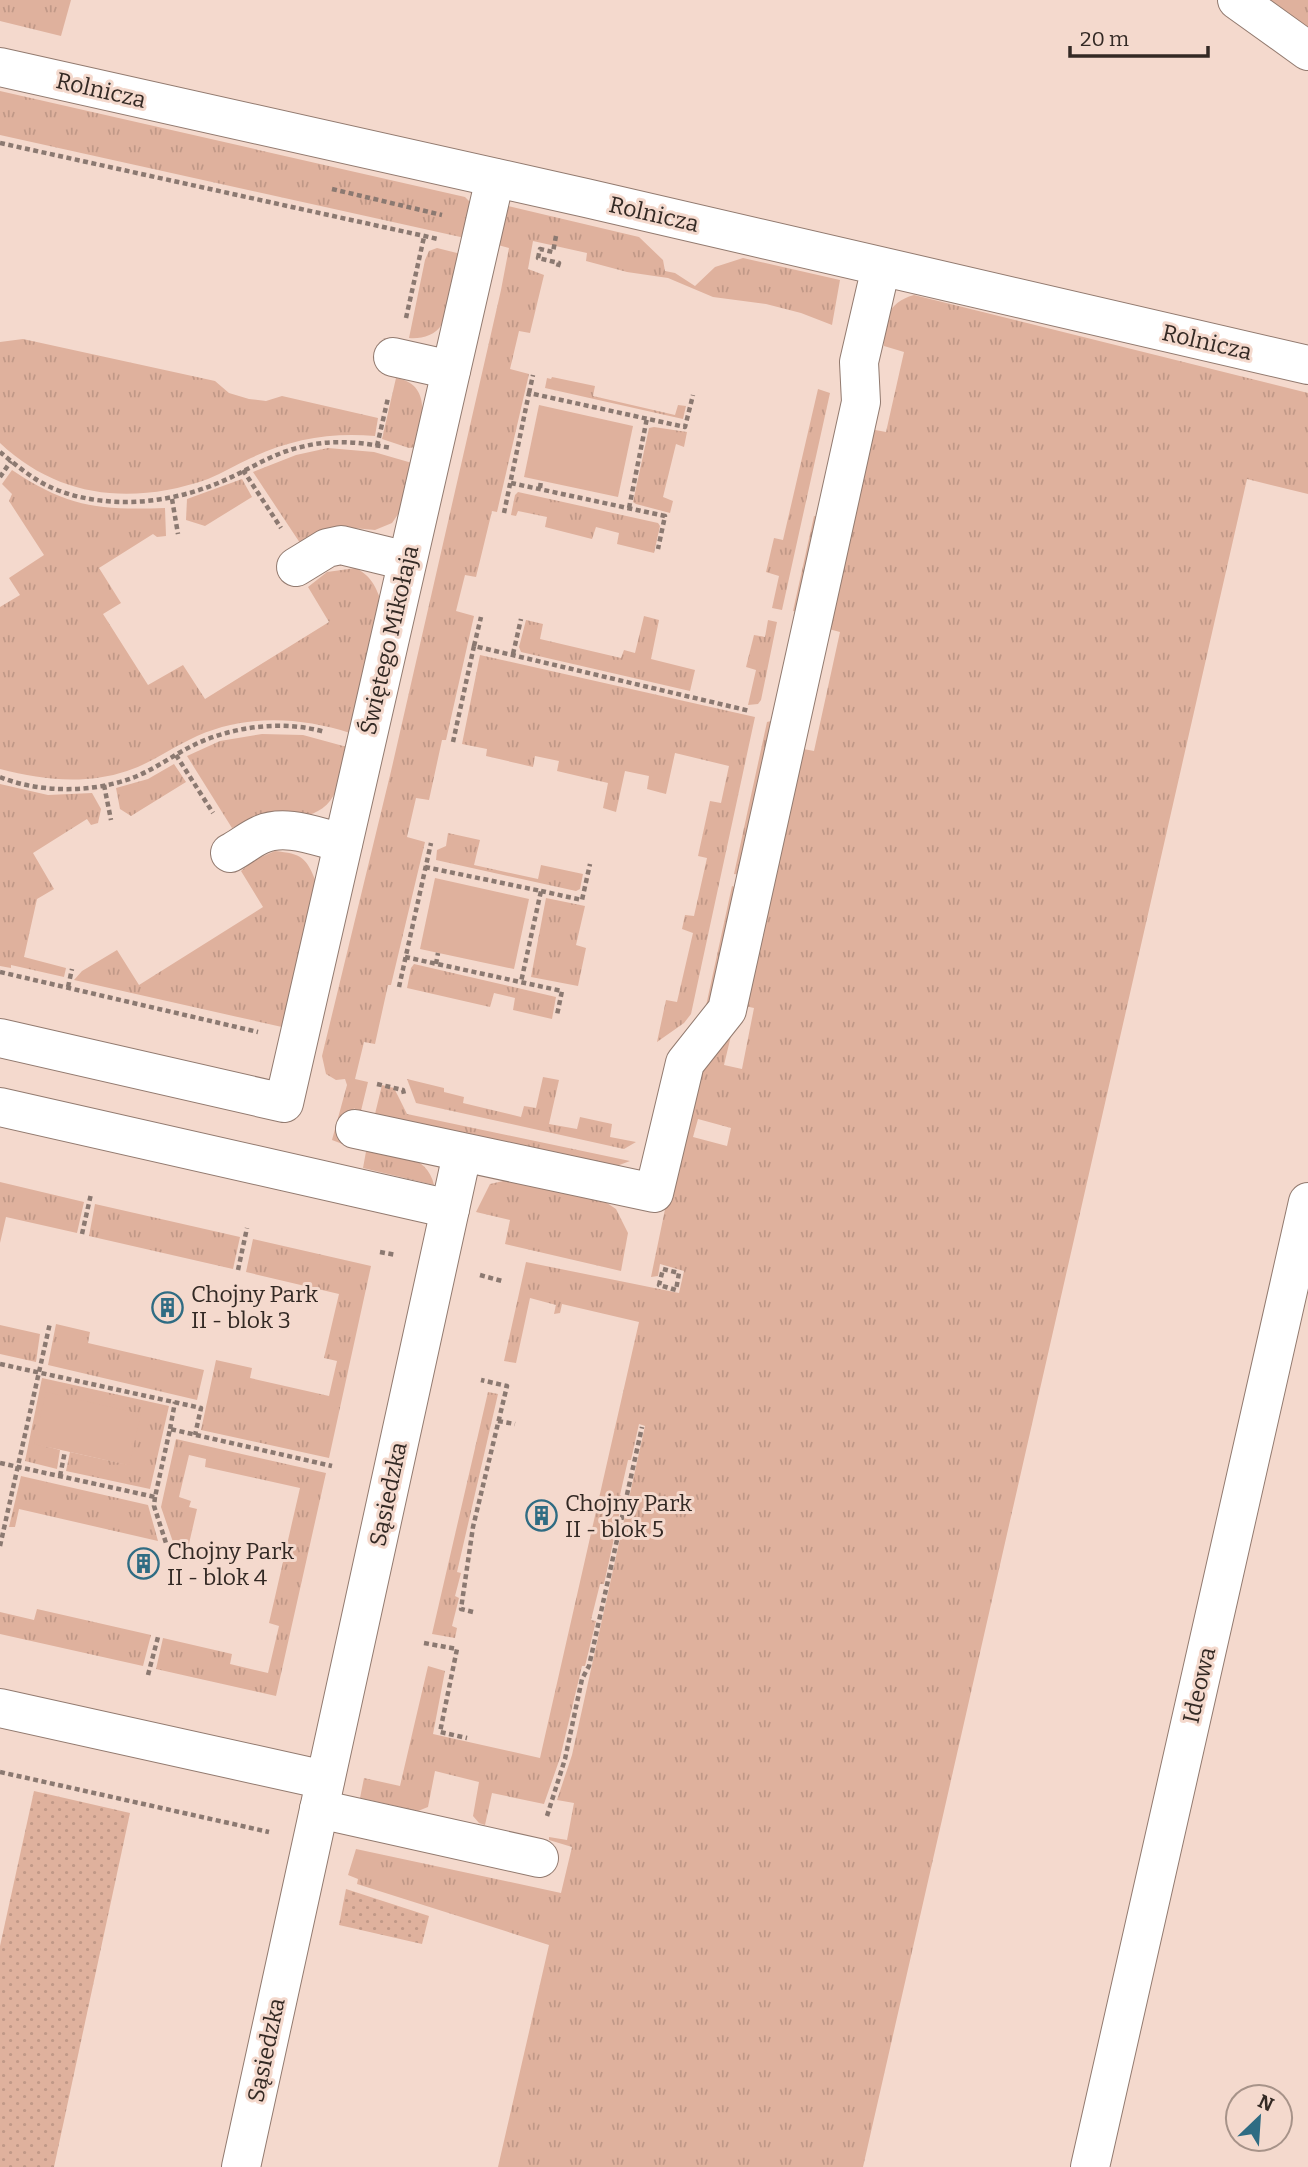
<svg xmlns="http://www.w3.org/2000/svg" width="1308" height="2167" font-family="Bitter,serif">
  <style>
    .grass { fill: url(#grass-tufts); fill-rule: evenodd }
    .park { fill: #dfb19d }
    .garden { fill: url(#garden-dots) }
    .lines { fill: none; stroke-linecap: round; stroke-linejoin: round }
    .minor-casing { stroke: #927a6f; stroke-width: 40 }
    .path { stroke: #8b7971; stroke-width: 4.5; stroke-dasharray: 5 3.5; stroke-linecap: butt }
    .minor { stroke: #fff; stroke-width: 38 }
    .labels { text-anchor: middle; stroke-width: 6; stroke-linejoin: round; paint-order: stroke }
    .street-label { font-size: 23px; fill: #332924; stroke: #f4d9cd }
    .poi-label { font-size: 23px; fill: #332924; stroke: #f4d9cd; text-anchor: start }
  </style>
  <defs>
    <pattern id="grass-tufts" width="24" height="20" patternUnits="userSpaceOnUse" patternTransform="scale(1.75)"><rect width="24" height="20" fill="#dfb19d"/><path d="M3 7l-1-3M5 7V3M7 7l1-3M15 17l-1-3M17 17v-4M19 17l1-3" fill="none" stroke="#c09887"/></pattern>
    <pattern id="garden-dots" width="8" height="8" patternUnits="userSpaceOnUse" patternTransform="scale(1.75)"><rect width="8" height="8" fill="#dfb19d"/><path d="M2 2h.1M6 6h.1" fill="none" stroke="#c09887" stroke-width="1.8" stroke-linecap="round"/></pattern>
  </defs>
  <rect width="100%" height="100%" fill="#f4d9cd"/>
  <g class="grass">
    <polygon points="0,0 71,0 61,36 0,21"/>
    <polygon points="1264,0 1308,0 1308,32"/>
    <polygon points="0,91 465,197 470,202 465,238 0,135"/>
    <polygon points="508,206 639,237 663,260 665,271 675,273 695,286 715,267 743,258 840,280 832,325 801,313 766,304 713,297 668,278 627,272 586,261 587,253 533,241 528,269 544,275 530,333 519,331 510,369 529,374 497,512 492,511 476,577 465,575 456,611 474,616 446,740 442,740 429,800 416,798 407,837 425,842 391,985 388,985 375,1044 364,1042 355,1079 368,1082 360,1115 354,1108 345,1145 332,1140 347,1085 345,1079 336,1080 326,1074 322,1056 392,767 501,290 509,248 498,245"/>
    <path d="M437,248L461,254C457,269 449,313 442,324C435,336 421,339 409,338L425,260L429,251Z"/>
    <path d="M914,295L1308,393V494L1247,479L863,2167H498L549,1945L357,1884L358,1879L348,1875L356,1849L561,1893L572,1847L549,1840V1837L567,1840L574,1803L557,1800L572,1755L645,1426L639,1424L631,1460H628L620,1495L623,1497L604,1584H600L591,1620L596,1621L585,1666H582L560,1758L544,1804L492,1793L485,1825L479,1823L473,1816L479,1782L435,1771L428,1807L418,1811L360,1798L364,1778L400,1786L428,1666L445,1671L433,1734L540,1758L639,1322L562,1304L560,1313L554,1314L556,1305L530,1298L516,1363L504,1361L526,1262L679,1293L684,1271L660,1264L658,1276L651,1277L692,1079L734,1023L724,1065L742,1069L754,1008L740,1005L798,748L814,751L840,632L825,628L870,429L886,432L904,352L884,346C885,320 886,303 914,295ZM698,1119L731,1128L727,1146L693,1137Z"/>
    <path d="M23,339L215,381L229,393L249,399L266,401L282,396L378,418L375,436C332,432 290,439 251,458C237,464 223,473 208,479C134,505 59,499 0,443V342Z"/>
    <polygon points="552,377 595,386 593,396 675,415 678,405 686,406 683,419 545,388 547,378 551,379"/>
    <path d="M396,378C433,384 422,422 416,447L409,448L382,439Z"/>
    <polygon points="818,389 830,393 782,610 772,608 779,576 766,572 774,538 783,540"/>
    <polygon points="654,427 687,432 684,447 676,444 663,497 673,501 670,513 636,504 633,502 649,428"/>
    <polygon points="328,448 374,452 412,463 403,507 392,523 375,530 342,527 300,543 253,472 296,455"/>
    <path d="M12,470C69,508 99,510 165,508L166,536L157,537L153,534L99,568L121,603L103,614L148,685L183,665L205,699L329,622L308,587L327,572L356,568C370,576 374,583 380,598L350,733C297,716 240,714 189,740C168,750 149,764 127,771C85,785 42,780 0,769V607L20,595L9,578L44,555L9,501L12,494L2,484Z"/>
    <polygon points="242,479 252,497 205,526 186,520 187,499"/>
    <polygon points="518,492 658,523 660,526 654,553 617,544 619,533 596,527 592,539 545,527 547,517 518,511 516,516 511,515 515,495"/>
    <polygon points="814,516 820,517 799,612 793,611"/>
    <polygon points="644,616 659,620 651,659 695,670 690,691 521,652 519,647 526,620 543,624 540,639 621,658 624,650 635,653"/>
    <polygon points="768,620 777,622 761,700 758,704 748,705 756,670 746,667 754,635 765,637"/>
    <polygon points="480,655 755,717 691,1014 684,1023 657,1042 666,1000 677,1002 693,933 682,929 685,915 694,916 707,858 698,856 710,801 721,803 729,766 675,753 666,794 647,789 649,776 625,771 616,812 603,808 608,783 557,771 559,761 535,756 533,767 486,756 487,749 462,744"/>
    <polygon points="775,720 743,875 734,874 767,722"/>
    <path d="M262,734L303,735L347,747C343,761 341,777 336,790C321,831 264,813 232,828L187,756L220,741Z"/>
    <polygon points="174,764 186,782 131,816 120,809 116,788 148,779"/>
    <polygon points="0,784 48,795 92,793 101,809 98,823 91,825 87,819 33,853 54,889 37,899 24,957 66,968 64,977 11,965 11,968 0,966"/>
    <polygon points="448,833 480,840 474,865 538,879 541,865 583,874 580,889 576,891 436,860 437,850 446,846"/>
    <path d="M275,851C302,854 306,857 316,882L282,1027L74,980L82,971L117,950L139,985L263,907L241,871L254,860Z"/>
    <polygon points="732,886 740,889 713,1002 704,1015"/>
    <polygon points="546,898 585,906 576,945 586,948 578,986 531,977"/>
    <polygon points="414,964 556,997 552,1019 513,1010 515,998 494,993 490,1007 407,988 411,968"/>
    <polygon points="543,1077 559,1080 549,1124 577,1129 580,1117 612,1124 610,1137 636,1142 624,1149 416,1103 407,1079 444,1088 444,1092 464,1097 463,1103 521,1117 524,1106 536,1108"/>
    <polygon points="382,1085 394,1088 407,1114 630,1161 606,1170 374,1118"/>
    <path d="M367,1146C394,1153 427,1154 434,1185L363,1168Z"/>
    <polygon points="512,1179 601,1199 616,1209 628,1233 621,1271 505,1244 510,1220 476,1212 490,1184"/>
    <polygon points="0,1182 84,1202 77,1233 6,1217 0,1243"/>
    <polygon points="95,1204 240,1237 233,1269 89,1236"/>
    <polygon points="253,1239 371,1266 329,1458 201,1430 216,1360 252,1368 250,1378 329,1396 337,1361 324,1358 339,1294 246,1272"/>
    <polygon points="56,1324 90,1332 88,1343 204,1370 197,1400 48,1365"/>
    <polygon points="0,1325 40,1334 36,1362 0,1354"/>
    <polygon points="42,1378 169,1406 150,1489 66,1471 70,1452 129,1465 34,1443 60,1450 57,1469 25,1461"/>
    <polygon points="488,1392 498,1394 457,1572 461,1573 455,1596 459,1598 452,1626 457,1628 455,1638 432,1634"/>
    <polygon points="176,1439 326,1473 276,1696 156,1669 163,1638 232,1654 230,1664 268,1673 279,1626 269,1623 300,1488 205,1467 206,1459 189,1455 179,1497 191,1501 189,1507 197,1509 188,1548 174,1545 161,1507"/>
    <polygon points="21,1476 148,1505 158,1541 19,1509 15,1527 9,1527"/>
    <polygon points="37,1609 151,1635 143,1666 0,1634 0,1612 34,1620"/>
  </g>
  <g class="park">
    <polygon points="539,405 633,426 618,497 524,477"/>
    <polygon points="435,878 529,899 514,969 420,949"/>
    <polygon points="46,1392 141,1414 129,1465 34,1444"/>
  </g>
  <g class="garden">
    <polygon points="34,1791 130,1813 54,2167 0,2167 0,1946"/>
    <polygon points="346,1889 429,1916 422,1944 339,1925"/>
  </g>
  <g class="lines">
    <defs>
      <g id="minor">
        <polyline points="1237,0 1308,51"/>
        <polyline points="0,67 586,198 1308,365"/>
        <polyline points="393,357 451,370"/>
        <polyline points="296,567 327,548 341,545 407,561"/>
        <path d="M230,853C240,848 249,840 260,835C285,823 317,837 343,843"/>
        <polyline points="0,1038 284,1103 495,178"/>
        <polyline points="0,1107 450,1209"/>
        <polyline points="355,1129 654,1193 685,1063 727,1010 861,402 859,362 881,267"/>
        <polyline points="0,1708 325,1780"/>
        <polyline points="319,1809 539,1858"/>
        <polyline points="241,2167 462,1154"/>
        <polyline points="1090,2167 1308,1202"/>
      </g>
    </defs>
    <use href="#minor" class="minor-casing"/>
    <g class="path">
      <polyline points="0,143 438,239"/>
      <polyline points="332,189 442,215"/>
      <polyline points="556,236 553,252 540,249 538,258 559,263 557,269"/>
      <polyline points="406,318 424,237"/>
      <polyline points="529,393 533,375"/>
      <polyline points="377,446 388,398"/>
      <path d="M0,452C17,466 36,482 57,490C107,509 165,504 213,485C243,474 269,454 301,447C331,439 361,442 391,448"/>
      <polyline points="243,470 281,528"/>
      <polyline points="0,477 11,461"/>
      <polyline points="511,483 665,516 658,549"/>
      <polyline points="540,488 541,481"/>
      <polyline points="172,499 178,534"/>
      <polyline points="629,508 647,418"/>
      <polyline points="504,513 529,393 685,427 693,395"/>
      <polyline points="474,646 481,617"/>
      <polyline points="513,654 521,619"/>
      <polyline points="453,742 474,646 750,711"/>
      <polyline points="176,755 213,813"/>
      <path d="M0,777C39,793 92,793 132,778C154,770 173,755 194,745C233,726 283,720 325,732"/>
      <polyline points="104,785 111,820"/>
      <polyline points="425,867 541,891 521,982"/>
      <polyline points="541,891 582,900 590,864"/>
      <polyline points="405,957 562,991 557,1015"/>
      <polyline points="436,964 438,953"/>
      <polyline points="0,972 258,1032"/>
      <polyline points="68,987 72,969"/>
      <polyline points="399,987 431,843"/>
      <polyline points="377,1084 403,1090 404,1094"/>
      <polyline points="82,1234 91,1194"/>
      <polyline points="380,1252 396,1255"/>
      <polygon points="663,1269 679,1273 676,1290 659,1285"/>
      <polyline points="238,1270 247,1228"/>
      <polyline points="480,1275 502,1281"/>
      <polyline points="0,1364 201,1408 195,1435"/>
      <polyline points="498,1421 515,1424"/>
      <polyline points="170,1429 175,1402"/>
      <polyline points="0,1463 155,1497 170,1429 332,1466"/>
      <polyline points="60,1476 65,1451"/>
      <polyline points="155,1497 154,1506 166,1543"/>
      <polyline points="0,1546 50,1323"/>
      <polyline points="473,1612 461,1609 462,1602 473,1527 507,1386 481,1380"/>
      <polyline points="424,1643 457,1649 440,1732 467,1738"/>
      <polyline points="148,1675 158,1637"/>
      <polyline points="0,1772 269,1832"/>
      <polyline points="547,1816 565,1759 582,1679 589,1666 642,1427"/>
    </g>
    <use href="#minor" class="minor"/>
  </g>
  <defs>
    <symbol id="building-ring" viewBox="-11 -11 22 22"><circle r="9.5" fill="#f4d9cd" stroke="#2f6c83" stroke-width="1.5"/><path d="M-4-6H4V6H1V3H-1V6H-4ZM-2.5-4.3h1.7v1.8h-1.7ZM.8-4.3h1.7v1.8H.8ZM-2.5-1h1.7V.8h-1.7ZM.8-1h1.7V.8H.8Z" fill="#2f6c83"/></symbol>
  </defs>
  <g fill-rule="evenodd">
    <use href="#building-ring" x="150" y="1290" width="35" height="35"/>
    <use href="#building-ring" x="524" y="1498" width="35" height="35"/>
    <use href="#building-ring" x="126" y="1546" width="35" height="35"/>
  </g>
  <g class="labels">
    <g class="street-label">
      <text transform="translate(101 90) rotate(13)" y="8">Rolnicza</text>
      <text transform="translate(654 214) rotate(13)" y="8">Rolnicza</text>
      <text transform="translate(1207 342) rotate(13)" y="8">Rolnicza</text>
      <text transform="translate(389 640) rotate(-77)" y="8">Świętego Mikołaja</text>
      <text transform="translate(388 1494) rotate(-78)" y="8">Sąsiedzka</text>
      <text transform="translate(1199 1685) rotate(-77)" y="8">Ideowa</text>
      <text transform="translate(266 2050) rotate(-78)" y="8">Sąsiedzka</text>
    </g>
    <g class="poi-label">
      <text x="191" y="1302">Chojny Park<tspan x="191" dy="26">II - blok 3</tspan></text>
      <text x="565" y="1511">Chojny Park<tspan x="565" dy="26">II - blok 5</tspan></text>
      <text x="167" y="1559">Chojny Park<tspan x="167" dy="26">II - blok 4</tspan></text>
    </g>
  </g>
  <g transform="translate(1259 2118) rotate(25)"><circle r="33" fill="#f4d9cd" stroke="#a79389" stroke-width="2"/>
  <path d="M0-5L12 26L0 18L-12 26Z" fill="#2f6c83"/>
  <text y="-10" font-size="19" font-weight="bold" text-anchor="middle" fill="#332924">N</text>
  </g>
  <path d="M1070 46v10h138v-10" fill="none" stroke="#332924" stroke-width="3.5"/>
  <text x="1080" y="46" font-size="21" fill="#332924" stroke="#f4d9cd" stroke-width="5" paint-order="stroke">20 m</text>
</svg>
